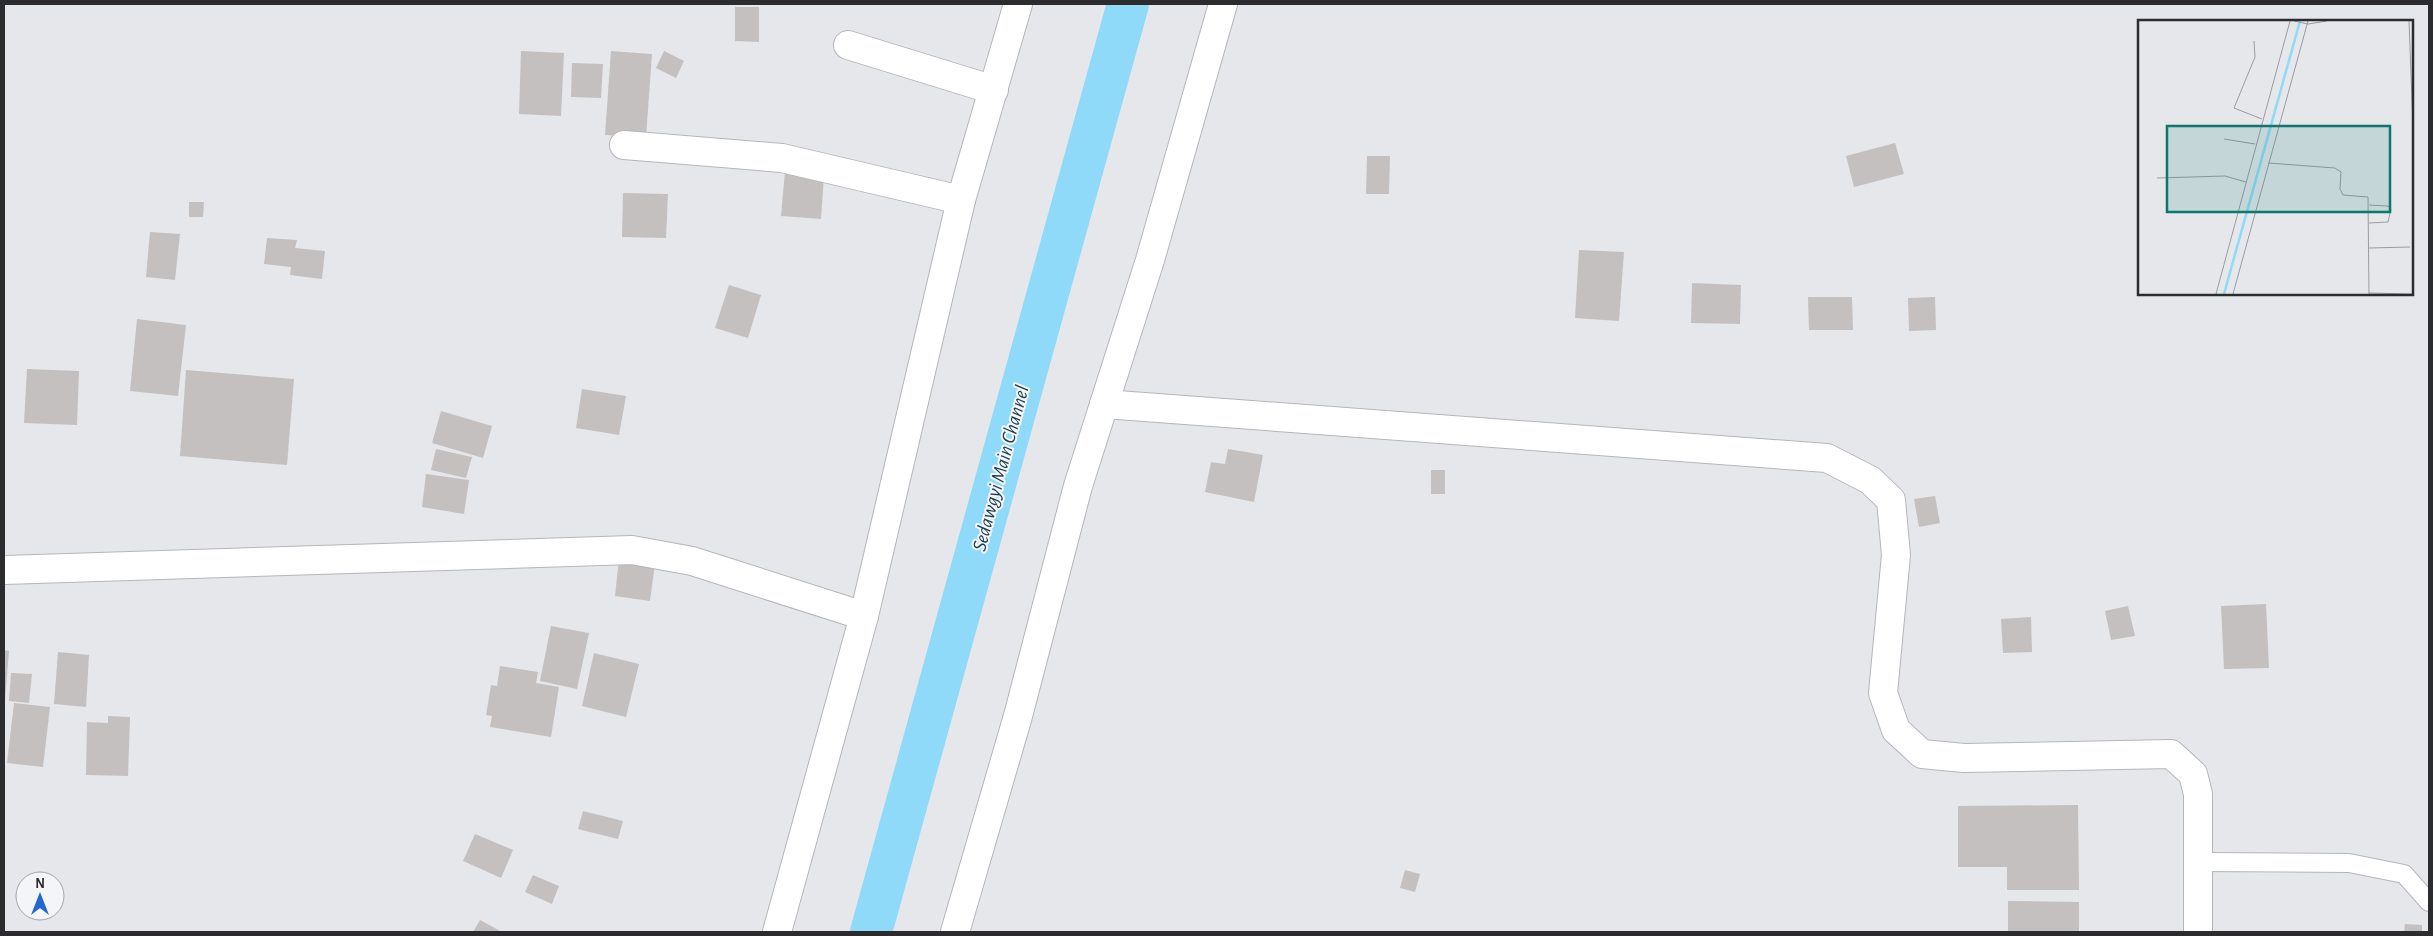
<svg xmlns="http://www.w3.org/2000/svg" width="2433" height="936" font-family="'Alegreya Sans',sans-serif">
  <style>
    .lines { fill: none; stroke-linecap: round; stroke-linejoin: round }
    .canal { stroke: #8edaf8; stroke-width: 42 }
    .building { fill: #c4c0bf }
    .service-casing { stroke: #b5b6b9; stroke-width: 20 }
    .minor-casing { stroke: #b5b6b9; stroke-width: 30 }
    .tertiary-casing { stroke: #b5b6b9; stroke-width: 30 }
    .service { stroke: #fff; stroke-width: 18 }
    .minor { stroke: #fff; stroke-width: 28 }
    .tertiary { stroke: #fff; stroke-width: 28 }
    .labels { text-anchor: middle; stroke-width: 4; stroke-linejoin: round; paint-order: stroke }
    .water-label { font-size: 20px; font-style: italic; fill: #1a3e4a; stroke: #f4f5f8 }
    .inset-river { fill: none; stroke: #8edaf8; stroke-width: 2.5 }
    .inset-road { fill: none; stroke: #9c9c9f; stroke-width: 1 }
    .view { fill: #0f766e; fill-opacity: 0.15; stroke: #0f766e; stroke-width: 2.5 }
    .inset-edge { fill: none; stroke: #2c2c2e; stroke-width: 2.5 }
  </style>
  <rect width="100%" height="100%" fill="#e6e7eb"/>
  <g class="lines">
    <polyline class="canal" points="871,932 1128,4"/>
  </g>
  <g class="building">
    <polygon points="735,7 759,7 759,42 735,41"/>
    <polygon points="521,51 564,53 561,116 519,114"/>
    <polygon points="611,51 652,54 646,137 605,135"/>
    <polygon points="664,51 684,61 676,78 656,68"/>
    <polygon points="572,63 603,64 601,98 571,97"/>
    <polygon points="1895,143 1904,174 1854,187 1846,156"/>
    <polygon points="1367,156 1390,156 1389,194 1366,194"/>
    <polygon points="785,171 824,175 821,219 781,216"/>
    <polygon points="623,193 668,194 666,238 622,237"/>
    <polygon points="189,202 204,202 203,217 189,217"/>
    <polygon points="150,232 180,234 175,280 146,277"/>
    <polygon points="267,238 297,240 295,248 325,251 322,279 290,275 291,267 264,264"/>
    <polygon points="1579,250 1624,252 1619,321 1575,318"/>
    <polygon points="1692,283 1741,285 1740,324 1691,323"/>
    <polygon points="729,285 761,295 748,338 715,328"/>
    <polygon points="1808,297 1852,297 1853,330 1809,330"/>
    <polygon points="1935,297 1936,330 1909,331 1908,298"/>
    <polygon points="137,319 186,325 178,396 130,391"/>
    <polygon points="27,369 79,371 77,425 24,423"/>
    <polygon points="186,370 294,379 287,465 180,456"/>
    <polygon points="582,389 626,396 619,435 576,428"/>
    <polygon points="441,411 492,426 483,458 432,443"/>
    <polygon points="436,449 472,457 466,478 431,470"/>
    <polygon points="1228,449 1263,455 1254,502 1205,492 1211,462 1225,464"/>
    <rect x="1431" y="470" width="14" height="24"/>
    <polygon points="426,474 469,480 464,514 422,507"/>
    <polygon points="1935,496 1940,523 1919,527 1914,499"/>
    <polygon points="619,559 655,564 650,601 615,596"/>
    <polygon points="2266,604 2269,668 2224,669 2221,606"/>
    <polygon points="2128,606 2135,636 2111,640 2105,611"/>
    <polygon points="2031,617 2032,652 2003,653 2001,619"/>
    <polygon points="551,626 589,633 577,689 540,681"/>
    <polygon points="4,650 9,651 5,700 4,700"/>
    <polygon points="58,652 89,655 86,707 54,704"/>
    <polygon points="594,653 639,664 626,717 582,706"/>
    <polygon points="500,666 538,672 536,683 559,687 551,737 490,727 492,716 486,715 491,685 497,686"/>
    <polygon points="11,673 32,674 29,703 9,701"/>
    <polygon points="14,703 50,707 43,767 7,763"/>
    <polygon points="108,716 130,717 128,776 86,775 87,722 108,723"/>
    <polygon points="2078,805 2079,890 2007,890 2007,867 1958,867 1958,806"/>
    <polygon points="583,811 623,821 618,839 578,829"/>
    <polygon points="475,834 513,850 501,878 463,861"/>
    <polygon points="1405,870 1420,874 1415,892 1400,888"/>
    <polygon points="533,875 559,886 552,904 525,892"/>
    <polygon points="2008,901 2079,902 2079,932 2008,932"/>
    <polygon points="480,920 502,932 473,932"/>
    <polygon points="2405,924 2422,925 2422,932 2404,932"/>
  </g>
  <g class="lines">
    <defs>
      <polyline id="service" points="2198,862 2349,863 2404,874 2429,902"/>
      <g id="minor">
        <polyline points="848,45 994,90"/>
        <polyline points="624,145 782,158 961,200"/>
        <polyline points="1104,404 1827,458 1870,480 1891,500 1896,555 1883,693 1896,730 1922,754 1964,758 2171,754 2193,774 2198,794 2198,932"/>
        <polyline points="4,570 632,550 692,561 864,616"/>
        <polyline points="955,932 1018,716 1078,486 1150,260 1223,4"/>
      </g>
      <polyline id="tertiary" points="777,932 864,616 961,200 1018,4"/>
    </defs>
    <use href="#service" class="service-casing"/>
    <use href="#minor" class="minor-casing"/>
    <use href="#tertiary" class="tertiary-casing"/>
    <use href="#service" class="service"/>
    <use href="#minor" class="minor"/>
    <use href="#tertiary" class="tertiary"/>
  </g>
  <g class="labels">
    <g class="water-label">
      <text transform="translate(1000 468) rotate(-75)" y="7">Sedawgyi Main Channel</text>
    </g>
  </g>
  <g transform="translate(2138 20)">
    <rect width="275" height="275" fill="#e6e7eb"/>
    <path class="inset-river" d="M86,274L162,1"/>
    <path class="inset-road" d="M156,1L170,4L189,1M271,1L275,107M116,21L117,37L96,88L124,99M86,119L117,124M130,143L197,148L203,152L202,169L205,175L230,177L231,274M19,158L87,156L108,162M231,185L250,186L253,189L250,202L231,203M231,228L272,227M231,273L275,274M78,274L152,1M95,274L170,1"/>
    <path class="view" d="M29,106H252V192H29Z"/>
    <rect width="275" height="275" class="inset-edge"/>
  </g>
  <rect width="2433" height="936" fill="none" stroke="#2c2c2e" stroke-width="10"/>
  <g transform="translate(40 896)"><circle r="24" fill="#f4f5f8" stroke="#a4a5a7"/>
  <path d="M0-4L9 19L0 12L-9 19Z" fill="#2266d2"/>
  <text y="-8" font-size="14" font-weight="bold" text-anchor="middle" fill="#2c2c2e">N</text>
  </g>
</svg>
